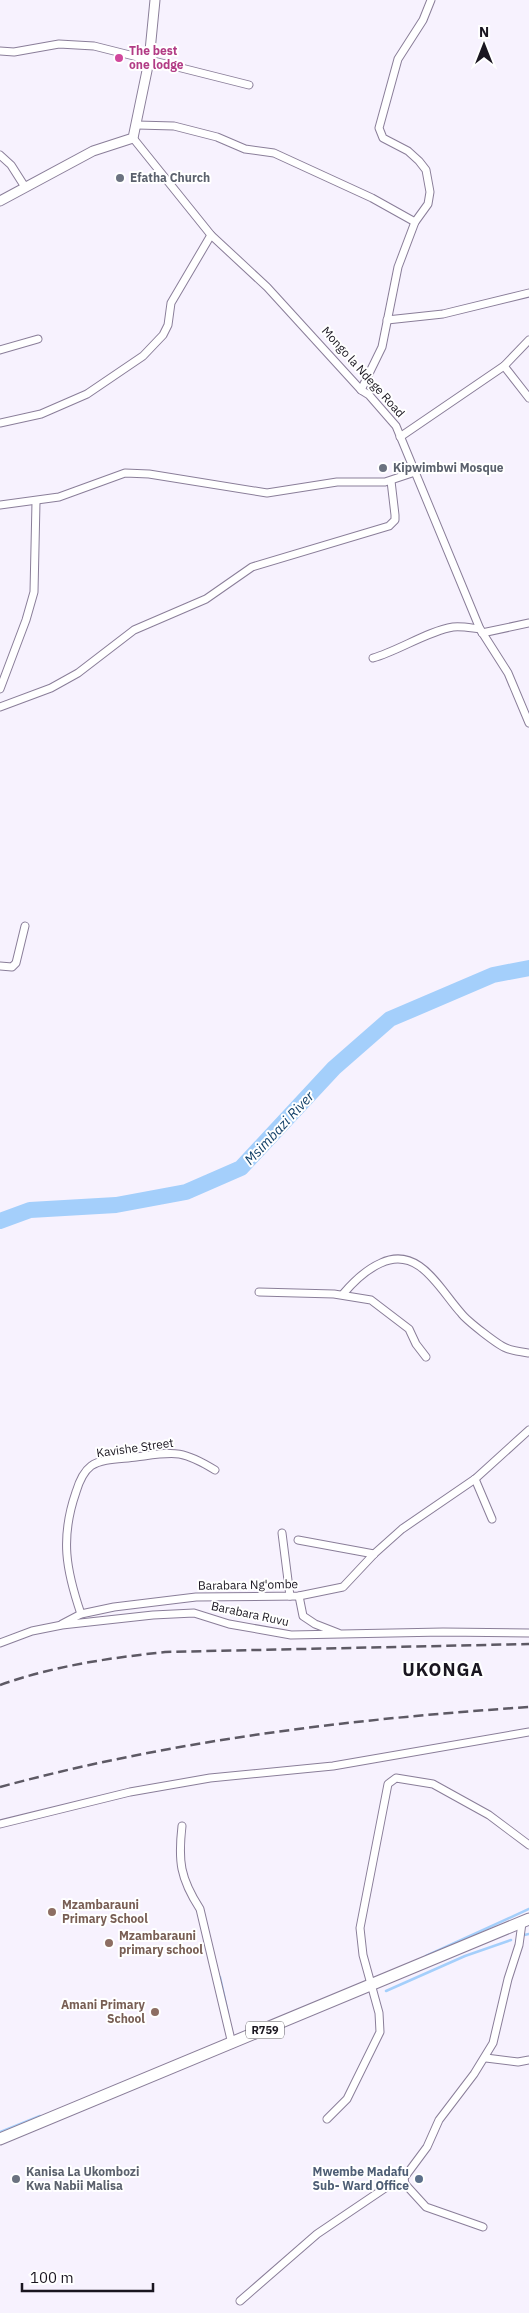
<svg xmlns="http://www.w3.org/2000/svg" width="529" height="2313" font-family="'IBM Plex Sans',sans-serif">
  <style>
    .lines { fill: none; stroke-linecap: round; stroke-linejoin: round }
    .stream { stroke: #a4cffb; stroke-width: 2.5 }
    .river { stroke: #a4cffb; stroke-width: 16 }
    .minor-casing { stroke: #8a7e99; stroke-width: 9 }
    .tertiary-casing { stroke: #8a7e99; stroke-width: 11 }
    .primary-casing { stroke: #8a7e99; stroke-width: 13 }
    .minor { stroke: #fff; stroke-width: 7 }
    .tertiary { stroke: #fff; stroke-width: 9 }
    .primary { stroke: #fff; stroke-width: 11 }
    .rail { stroke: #5d5964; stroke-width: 2.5; stroke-dasharray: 10 5; stroke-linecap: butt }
    .hotel-dot { fill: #d1479c; stroke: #fff; stroke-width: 2 }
    .worship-dot { fill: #6b7280; stroke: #fff; stroke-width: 2 }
    .education-dot { fill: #8d6e63; stroke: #fff; stroke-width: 2 }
    .service-dot { fill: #5c6f8a; stroke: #fff; stroke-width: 2 }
    .labels { text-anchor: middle; stroke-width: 4; stroke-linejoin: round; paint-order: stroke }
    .shield { fill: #fff; stroke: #5f5c63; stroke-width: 1 }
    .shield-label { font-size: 11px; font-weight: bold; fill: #1a1620 }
    .hotel-label { font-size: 12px; font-weight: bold; fill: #b23c85; stroke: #fff; text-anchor: start }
    .worship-label { font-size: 12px; font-weight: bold; fill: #5b616d; stroke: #fff; text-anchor: start }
    .street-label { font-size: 12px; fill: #1a1620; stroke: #fff }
    .education-label { font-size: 12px; font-weight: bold; fill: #785e54; stroke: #fff; text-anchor: start }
    .service-label { font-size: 12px; font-weight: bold; fill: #4e5e75; stroke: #fff; text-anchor: end }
    .water-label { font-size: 14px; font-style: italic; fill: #134169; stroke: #fff }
    .district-label { font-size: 18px; font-weight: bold; letter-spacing: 1px; fill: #1a1620; stroke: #fff }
  </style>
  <rect width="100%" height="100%" fill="#f7f2fe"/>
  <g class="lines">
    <g class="stream">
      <polyline points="524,1935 529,1934"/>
      <polyline points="426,1956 529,1909"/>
      <polyline points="220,1977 228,2014"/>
      <polyline points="386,1991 465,1956 511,1940"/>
      <polyline points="0,2132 40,2116"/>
    </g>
    <polyline class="river" points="0,1221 30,1210 116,1205 186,1192 241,1168 334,1068 390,1019 493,975 529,968"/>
    <defs>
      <g id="minor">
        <polyline points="0,51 14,52 59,44 94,46 249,85"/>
        <polyline points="137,125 174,126 217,137 245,149 274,153 372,198 415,222"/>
        <polyline points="133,138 211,235 267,287 361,390 369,395 396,426 480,629 508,673 529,723"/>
        <polyline points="0,155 11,165 25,187"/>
        <polyline points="387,320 443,314 529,293"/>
        <polyline points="0,350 38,339"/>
        <polyline points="504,366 529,398"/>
        <polyline points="361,390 382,347 398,267 415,222 428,204 430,192 426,170 419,161 408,151 383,138 379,128 398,59 423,20 431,0"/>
        <polyline points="0,423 41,414 87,394 143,356 163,335 168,325 171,303 211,235"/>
        <polyline points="400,437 504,366 529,340"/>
        <polyline points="0,505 59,497 125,473 149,474 267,493 337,482 385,482 415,472"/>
        <polyline points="482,633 529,623"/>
        <path d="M373,658C398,651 428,631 453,627C462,626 471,628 480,629"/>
        <polyline points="0,689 26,620 34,592 36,502"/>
        <polyline points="0,707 51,688 78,673 134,630 206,599 252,567 389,526 395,520 395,515 391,481"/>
        <polyline points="0,966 12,967 16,963 25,926"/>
        <polyline points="259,1292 334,1294 371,1300 409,1329 416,1344 426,1357"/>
        <path d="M343,1294C354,1281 365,1270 381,1263C419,1245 440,1290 461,1313C467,1321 498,1345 506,1348C513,1351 522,1352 529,1353"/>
        <polyline points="475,1479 492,1519"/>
        <polyline points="282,1533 290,1596"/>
        <polyline points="298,1540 374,1554"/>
        <polyline points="299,1596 303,1616 315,1624 338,1633"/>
        <path d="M81,1614C66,1570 60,1538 76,1492C79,1482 83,1472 91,1466C102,1458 123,1459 136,1457C174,1452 181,1449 215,1470"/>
        <polyline points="62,1624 81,1614 114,1607 196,1597 299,1596 343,1587 374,1554 402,1529 475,1479 529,1430"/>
        <polyline points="0,1643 32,1631 62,1625 153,1615 194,1613 229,1624 291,1635 443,1632 529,1633"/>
        <polyline points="0,1824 130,1792 210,1778 333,1766 529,1732"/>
        <path d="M182,1826C178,1861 180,1878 200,1909L232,2044"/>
        <polyline points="486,2058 518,2062 529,2060"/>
        <polyline points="327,2119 347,2099 380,2032 379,2013 363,1955 360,1928 388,1784 396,1778 433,1784 489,1815 529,1845"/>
        <polyline points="483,2227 426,2207 405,2184 404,2178 427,2147 439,2120 474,2074 493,2043 508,1979 519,1945 522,1923"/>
        <polyline points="240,2301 317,2234 391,2184 404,2178"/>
      </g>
      <polyline id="tertiary" points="0,201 93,151 133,138 149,61 155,0"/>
      <polyline id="primary" points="0,2139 529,1919"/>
    </defs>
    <use href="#minor" class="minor-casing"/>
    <use href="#tertiary" class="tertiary-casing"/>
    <use href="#primary" class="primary-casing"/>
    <use href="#minor" class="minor"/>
    <use href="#tertiary" class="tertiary"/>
    <use href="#primary" class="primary"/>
    <g class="rail">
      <path d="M0,1685C53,1666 109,1658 165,1652L529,1644"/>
      <path d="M0,1787C173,1740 350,1719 529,1707"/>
    </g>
  </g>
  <circle class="hotel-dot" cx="119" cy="58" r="5"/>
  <g class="worship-dot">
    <circle cx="120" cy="178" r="5"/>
    <circle cx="383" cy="468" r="5"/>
    <circle cx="16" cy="2179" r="5"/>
  </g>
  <g class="education-dot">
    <circle cx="52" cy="1912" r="5"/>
    <circle cx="109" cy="1943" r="5"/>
    <circle cx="155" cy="2012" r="5"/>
  </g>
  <circle class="service-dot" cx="419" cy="2179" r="5"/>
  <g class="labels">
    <rect class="shield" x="246" y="2021.5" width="38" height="17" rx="4"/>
    <g class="shield-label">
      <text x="265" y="2034">R759</text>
    </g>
    <g class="hotel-label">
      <text x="129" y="55">The best<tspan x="129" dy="14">one lodge</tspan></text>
    </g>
    <g class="worship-label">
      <text x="130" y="182">Efatha Church</text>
      <text x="393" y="472">Kipwimbwi Mosque</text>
      <text x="26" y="2176">Kanisa La Ukombozi<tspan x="26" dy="14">Kwa Nabii Malisa</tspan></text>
    </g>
    <g class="street-label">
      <text transform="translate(363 372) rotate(48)" y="4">Mongo la Ndege Road</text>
      <text transform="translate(135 1448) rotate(-8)" y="4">Kavishe Street</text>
      <text transform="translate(248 1585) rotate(-1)" y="4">Barabara Ng'ombe</text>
      <text transform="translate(250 1614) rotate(12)" y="4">Barabara Ruvu</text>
    </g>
    <g class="education-label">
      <text x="62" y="1909">Mzambarauni<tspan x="62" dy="14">Primary School</tspan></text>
      <text x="119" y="1940">Mzambarauni<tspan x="119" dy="14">primary school</tspan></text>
      <text x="145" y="2009" text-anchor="end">Amani Primary<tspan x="145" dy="14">School</tspan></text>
    </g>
    <g class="service-label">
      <text x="409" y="2176">Mwembe Madafu<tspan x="409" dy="14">Sub- Ward Office</tspan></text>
    </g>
    <g class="water-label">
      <text transform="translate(279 1128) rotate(-47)" y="5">Msimbazi River</text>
    </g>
    <g class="district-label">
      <text x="443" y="1676">UKONGA</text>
    </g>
  </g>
  <g transform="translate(484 45)" stroke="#ffffff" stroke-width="4" paint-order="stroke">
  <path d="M0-4L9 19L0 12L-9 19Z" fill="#1a1620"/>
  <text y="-8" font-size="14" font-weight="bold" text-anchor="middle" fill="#1a1620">N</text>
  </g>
  <path d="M22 2283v8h131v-8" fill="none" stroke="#1a1620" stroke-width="2.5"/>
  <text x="30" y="2283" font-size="15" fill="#1a1620" stroke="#ffffff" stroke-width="4" paint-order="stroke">100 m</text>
</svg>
